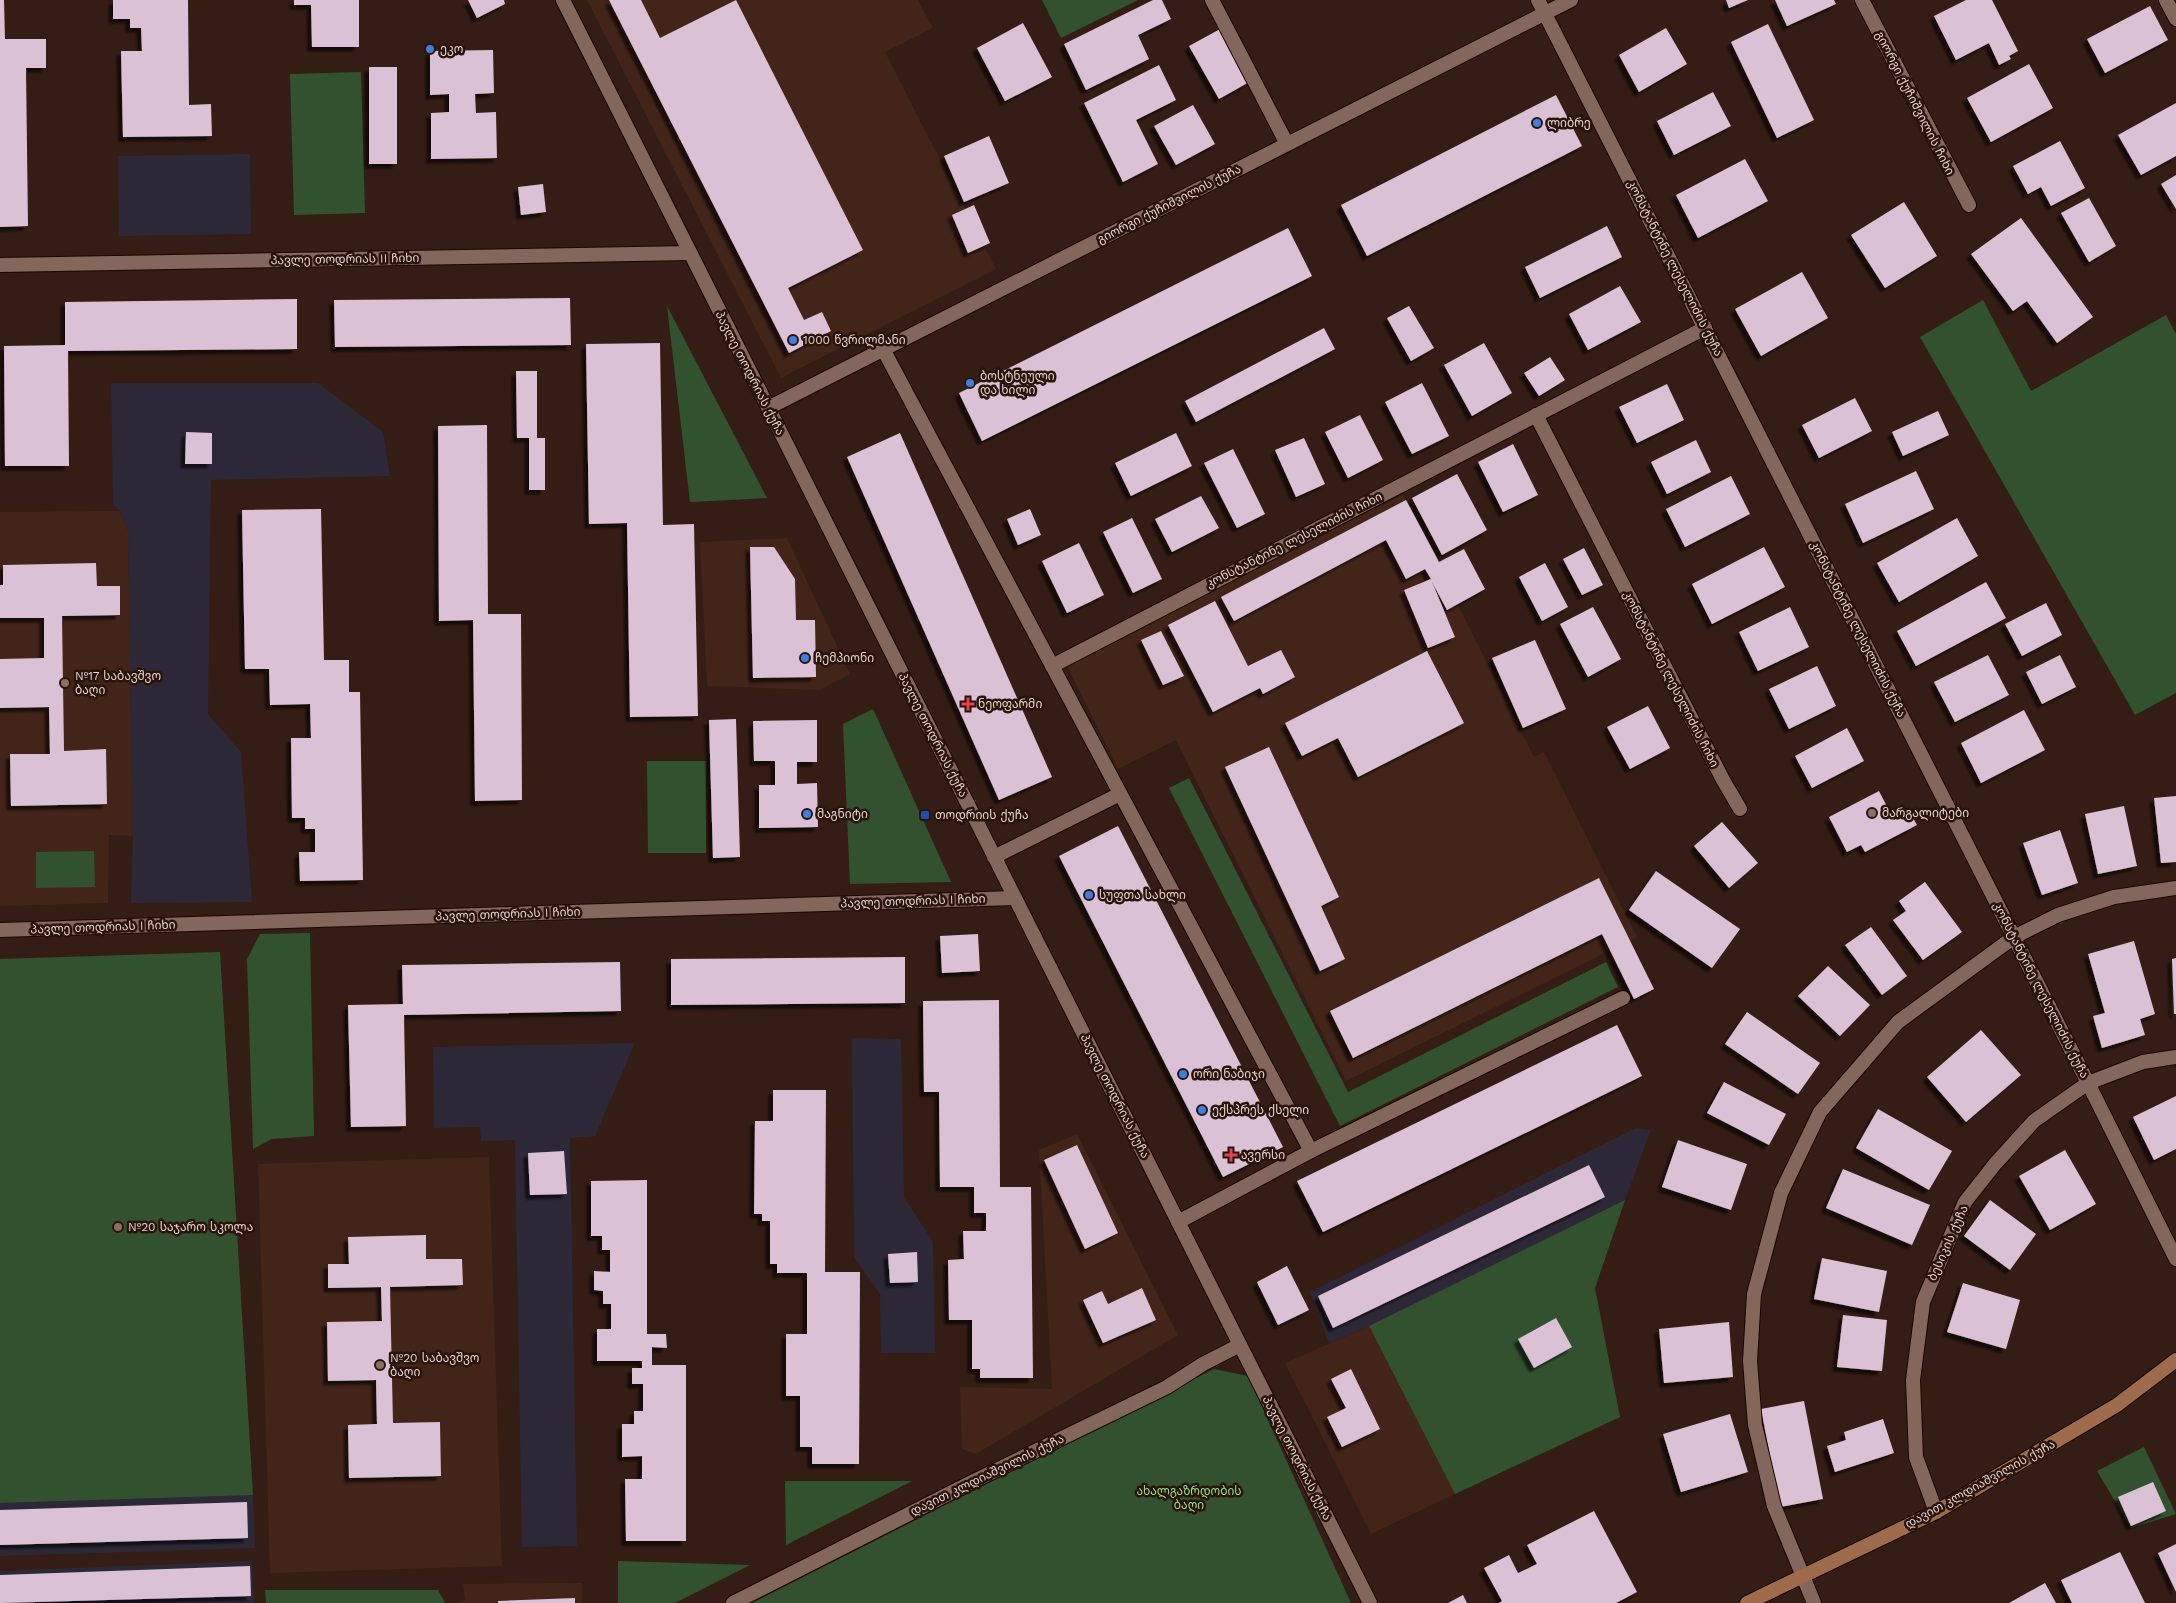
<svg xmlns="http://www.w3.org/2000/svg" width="2176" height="1603" font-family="'Work Sans','Noto Sans Georgian',sans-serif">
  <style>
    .built { fill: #422419 }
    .industrial { fill: #2d2838 }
    .green { fill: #32522f }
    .building { fill: #dac1d6; filter: url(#shadow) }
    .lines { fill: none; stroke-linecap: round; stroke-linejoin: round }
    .minor-casing { stroke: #1b0602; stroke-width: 16 }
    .tertiary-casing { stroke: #1b0602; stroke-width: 16 }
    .secondary-casing { stroke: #1b0602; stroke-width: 16 }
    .minor { stroke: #83665c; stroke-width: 14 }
    .tertiary { stroke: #83665c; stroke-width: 14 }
    .secondary { stroke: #9e6c4c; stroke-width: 14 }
    .shop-dot { fill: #3f7fe0; stroke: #2a130b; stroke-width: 2 }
    .education-dot { fill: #8d6e63; stroke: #2a130b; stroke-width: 2 }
    .health-dot { fill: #e0444e; stroke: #2a130b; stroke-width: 2 }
    .transit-dot { fill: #1a4fb4; stroke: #2a130b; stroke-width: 2 }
    .labels { text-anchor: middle; stroke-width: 5; stroke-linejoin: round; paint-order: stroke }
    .poi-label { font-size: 12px; fill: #e2d2cc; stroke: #2a130b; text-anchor: start }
    .street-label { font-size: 12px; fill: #e2d2cc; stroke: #2a130b }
    .park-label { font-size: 12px; fill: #90e089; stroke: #2a130b }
  </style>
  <defs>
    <filter id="shadow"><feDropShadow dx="-4.5" dy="4.5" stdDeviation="1" flood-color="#0009"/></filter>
  </defs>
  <rect width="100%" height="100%" fill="#341d14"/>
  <g class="built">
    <polygon points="587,0 918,0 933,28 885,52 996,269 781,378"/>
    <polygon points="1403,495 1534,757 1544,752 1637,937 1346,1081 1176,740 1118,769 1065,662"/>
    <polygon points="120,511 128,531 133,836 109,835 108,903 0,906 0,512"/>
    <polygon points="787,538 850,674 819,690 707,686 700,542"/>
    <polygon points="1077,1134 1178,1335 976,1454 962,1449 960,1387 1052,1389 1039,1150"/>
    <polygon points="489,1157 502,1566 270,1573 258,1164"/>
    <polygon points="1369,1326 1455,1494 1371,1534 1285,1363"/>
    <polygon points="582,1583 582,1603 457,1603 465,1600 463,1584"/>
  </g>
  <g class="industrial">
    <polygon points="250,154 251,234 119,236 118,156"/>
    <polygon points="111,383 318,383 383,432 390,476 211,480 208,714 241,752 252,902 131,903 133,836 128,531 120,511 113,504"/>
    <polygon points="852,1038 901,1039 904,1197 933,1242 935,1353 881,1353 880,1294 854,1257"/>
    <polygon points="635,1043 595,1136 570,1138 577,1546 522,1547 515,1140 481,1141 480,1127 434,1128 433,1047"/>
    <polygon points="1636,1128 1651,1130 1625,1200 1369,1326 1329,1343 1310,1292"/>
    <polygon points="253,1495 255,1548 0,1556 0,1503"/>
    <polygon points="252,1561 254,1603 0,1603 0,1571"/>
  </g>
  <g class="green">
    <polygon points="1042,0 1138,0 1061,38"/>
    <polygon points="361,72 365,213 294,215 290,74"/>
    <polygon points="1983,300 2031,391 2166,315 2176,334 2176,693 2135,715 1920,337"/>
    <polygon points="667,306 767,498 690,502"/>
    <polygon points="873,709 951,882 850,884 843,724"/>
    <polygon points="647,761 706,761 706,853 648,853"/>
    <polygon points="1189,778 1348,1092 1606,962 1618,987 1340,1126 1169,788"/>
    <polygon points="94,851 95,887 36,888 36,852"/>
    <polygon points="310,933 314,1136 272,1139 253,1149 247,959 260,934"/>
    <polygon points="220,952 253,1495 0,1503 0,959"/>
    <polygon points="1625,1200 1595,1288 1620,1417 1455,1494 1369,1326"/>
    <polygon points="1214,1369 1248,1376 1351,1603 752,1603"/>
    <polygon points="2144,1447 2176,1514 2131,1528 2097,1471"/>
    <polygon points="785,1481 912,1481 786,1545"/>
    <polygon points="618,1561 750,1565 675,1603 618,1603"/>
    <polygon points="265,1590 438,1590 445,1603 266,1603"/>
  </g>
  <g class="building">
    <polygon points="0,0 4,0 5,39 46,39 46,68 26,68 28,226 0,227"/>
    <polygon points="113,0 188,0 189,105 211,104 212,136 123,137 121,51 142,51 141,28 130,28 130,19 113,19"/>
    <polygon points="294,0 359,0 359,47 312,47 311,5 294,5"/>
    <polygon points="468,0 504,0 505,4 477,18"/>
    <polygon points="609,0 641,0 660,38 736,0 863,250 788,288 804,320 822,312 831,331 789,353"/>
    <polygon points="1153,0 1162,0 1171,19 1138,35 1149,59 1086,90 1064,44"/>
    <polygon points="1726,0 1748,0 1729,8"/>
    <polygon points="1775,0 1834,0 1836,4 1787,26"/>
    <polygon points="1966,0 1992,0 2018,51 2009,56 2011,59 1999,65 1989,43 1956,60 1934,16"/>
    <polygon points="2150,6 2168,40 2105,73 2087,39"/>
    <polygon points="1023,23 1052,77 1005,101 977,48"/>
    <polygon points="1768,24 1814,120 1777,138 1731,42"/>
    <polygon points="1222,28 1251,81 1219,99 1189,46"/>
    <polygon points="1666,28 1687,64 1639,92 1619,55"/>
    <polygon points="493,50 494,93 475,94 476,113 496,112 497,158 431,159 431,113 449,112 449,94 430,95 430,51"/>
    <polygon points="2029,64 2053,108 1991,142 1967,98"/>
    <polygon points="1159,65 1176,100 1136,120 1158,164 1123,182 1084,103"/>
    <rect x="369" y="67" width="28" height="97"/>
    <polygon points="1713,92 1731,126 1674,155 1657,121"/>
    <polygon points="1556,95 1582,146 1367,256 1341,205"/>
    <polygon points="2176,103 2176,156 2141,175 2118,135"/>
    <polygon points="1193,105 1215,144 1176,165 1154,126"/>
    <polygon points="989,136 1009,183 964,202 944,156"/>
    <polygon points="2060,141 2085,188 2051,206 2041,187 2028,194 2013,166"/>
    <polygon points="1745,159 1768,201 1698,238 1676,195"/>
    <polygon points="2176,175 2176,209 2161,184"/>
    <polygon points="543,184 546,212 521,215 518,187"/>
    <polygon points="2089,198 2116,246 2089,262 2061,213"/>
    <polygon points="1904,202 1937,256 1885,288 1851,235"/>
    <polygon points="974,205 990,243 968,253 952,215"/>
    <polygon points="2021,218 2093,317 2057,343 2027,301 2013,311 1971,254"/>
    <polygon points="1607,226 1622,257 1540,298 1525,267"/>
    <polygon points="1288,228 1312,276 982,441 959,393"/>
    <polygon points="1802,272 1828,318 1761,356 1735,309"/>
    <polygon points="1620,286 1641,322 1588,350 1569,314"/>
    <polygon points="570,298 571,345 335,347 334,300"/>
    <polygon points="297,299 297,349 68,351 69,466 5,466 4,346 65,345 65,302"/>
    <polygon points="1409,306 1434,348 1411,361 1387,318"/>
    <polygon points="1324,328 1335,349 1196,422 1185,401"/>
    <polygon points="660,343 663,525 694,524 698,716 630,717 627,523 589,524 586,344"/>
    <polygon points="1484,343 1512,393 1472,416 1444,365"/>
    <polygon points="1550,357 1565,380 1539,396 1524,373"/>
    <polygon points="516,371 537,371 537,438 545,438 545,490 529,490 529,438 517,438"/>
    <polygon points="1422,383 1449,436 1412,454 1385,402"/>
    <polygon points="1667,384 1684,420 1637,443 1619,407"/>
    <polygon points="1855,398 1872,431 1819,458 1802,425"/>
    <polygon points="1938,411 1949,435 1903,456 1892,432"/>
    <polygon points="1360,415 1383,460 1348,478 1325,432"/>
    <polygon points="487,425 488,614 521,614 522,800 475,801 473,620 439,621 438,426"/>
    <polygon points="186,432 212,433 212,464 185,464"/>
    <polygon points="900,433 1052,777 999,800 847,457"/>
    <polygon points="1176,433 1192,466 1131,496 1115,463"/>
    <polygon points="1304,438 1325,484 1296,497 1275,450"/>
    <polygon points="1696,440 1711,472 1667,494 1651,462"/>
    <polygon points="1513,444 1538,495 1503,512 1478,462"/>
    <polygon points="1233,449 1265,514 1237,528 1204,463"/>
    <polygon points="1916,471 1934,509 1863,543 1845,504"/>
    <polygon points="1457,474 1487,530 1442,555 1412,498"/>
    <polygon points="1731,476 1750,514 1685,547 1666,509"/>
    <polygon points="1201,496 1219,528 1172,552 1155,519"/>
    <polygon points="1406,500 1439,562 1464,549 1485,589 1447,610 1432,582 1455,637 1428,648 1404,590 1431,579 1425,569 1406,579 1386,540 1234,621 1221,597"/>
    <polygon points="321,509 324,660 349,660 349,692 360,692 363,880 300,881 299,852 315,852 315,829 305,829 305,818 292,818 291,738 311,738 310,704 270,705 269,669 245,669 242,510"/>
    <polygon points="1030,509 1041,535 1018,545 1007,519"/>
    <polygon points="1132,518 1162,579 1133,593 1103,532"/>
    <polygon points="1957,518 1978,556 1899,602 1877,563"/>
    <polygon points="1079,543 1104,595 1067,613 1042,561"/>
    <polygon points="750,547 774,547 795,579 796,620 815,620 816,677 753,678"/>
    <polygon points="1764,547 1785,587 1712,624 1692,584"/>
    <polygon points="1584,548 1603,585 1582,595 1563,559"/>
    <polygon points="96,563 97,586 120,586 120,615 62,616 64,751 106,749 107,804 11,806 10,754 50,754 49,707 0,708 0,659 44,658 44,618 0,618 0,585 3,585 3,565"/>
    <polygon points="1545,563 1568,607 1542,621 1519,577"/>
    <polygon points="1986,582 2006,618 1916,666 1897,631"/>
    <polygon points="1215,601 1248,666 1281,650 1295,677 1263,694 1260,688 1213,712 1168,625"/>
    <polygon points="2046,603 2062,635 2022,656 2005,624"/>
    <polygon points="1593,607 1621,659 1588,677 1560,624"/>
    <polygon points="1790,607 1809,647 1758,671 1739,632"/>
    <polygon points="1161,631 1184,676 1163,685 1141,640"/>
    <polygon points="1535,640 1566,709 1523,728 1492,658"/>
    <polygon points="1427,651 1464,723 1358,777 1338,738 1302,756 1285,723"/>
    <polygon points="1988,655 2009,695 1955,722 1934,682"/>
    <polygon points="2060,655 2076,687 2042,704 2026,672"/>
    <polygon points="1817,666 1836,706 1789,729 1769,689"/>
    <polygon points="1648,706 1670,748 1630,769 1607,727"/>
    <polygon points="2024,710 2045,750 1981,783 1961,743"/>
    <polygon points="736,719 740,857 713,858 709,720"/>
    <polygon points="817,720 817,762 797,762 797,784 817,783 818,827 759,828 759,785 775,785 775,761 754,761 753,721"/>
    <polygon points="1847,728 1864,761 1812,788 1795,756"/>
    <polygon points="1269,747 1339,897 1321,906 1345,959 1320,971 1225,767"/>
    <polygon points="1879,791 1894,820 1909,811 1917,825 1865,852 1861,845 1847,852 1829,817"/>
    <polygon points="2176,796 2176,862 2161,863 2154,798"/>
    <polygon points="2124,806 2137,866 2098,874 2085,814"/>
    <polygon points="1722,822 1758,863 1729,888 1694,846"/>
    <polygon points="1118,826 1283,1147 1223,1177 1059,856"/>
    <polygon points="2060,830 2078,883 2042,895 2023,843"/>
    <polygon points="1656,871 1740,929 1712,968 1629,910"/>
    <polygon points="1599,878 1654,989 1634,999 1602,934 1353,1058 1330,1011"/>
    <polygon points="1925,882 1962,932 1923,960 1893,920 1906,911 1899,901"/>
    <polygon points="1871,927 1907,976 1882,995 1845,945"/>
    <polygon points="978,934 980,971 942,973 940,936"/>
    <polygon points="2134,941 2155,1014 2140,1019 2145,1035 2102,1048 2093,1016 2105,1013 2088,954"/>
    <polygon points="905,957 905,1003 671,1005 671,959"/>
    <polygon points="2176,958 2176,1014 2174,1014 2172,959"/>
    <polygon points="620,962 621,1011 404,1015 406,1126 351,1127 348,1005 403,1004 402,965"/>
    <polygon points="1828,966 1870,1005 1840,1036 1798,996"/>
    <polygon points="999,1000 1000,1187 1031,1187 1033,1378 980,1378 980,1369 972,1369 972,1320 949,1320 948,1260 964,1259 963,1231 986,1231 986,1213 974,1213 974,1187 940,1187 939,1092 924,1092 923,1001"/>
    <polygon points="1747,1012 1820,1063 1798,1094 1725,1044"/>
    <polygon points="1617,1025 1642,1076 1323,1232 1297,1181"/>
    <polygon points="1981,1030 2021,1075 1966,1122 1927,1077"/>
    <polygon points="1724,1082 1786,1114 1769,1145 1707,1113"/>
    <polygon points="773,1090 826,1090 825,1272 860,1272 859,1464 812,1464 812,1447 800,1447 800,1396 786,1396 786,1334 807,1334 807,1273 777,1273 777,1264 770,1264 770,1221 762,1221 762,1214 754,1214 755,1121 773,1121"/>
    <polygon points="2176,1096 2176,1149 2154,1160 2133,1117"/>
    <polygon points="1878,1109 1952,1151 1929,1190 1856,1148"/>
    <polygon points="1678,1140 1747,1164 1731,1210 1662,1187"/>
    <polygon points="1077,1145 1118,1233 1085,1249 1044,1160"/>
    <polygon points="2065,1150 2096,1204 2050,1230 2019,1176"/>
    <polygon points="564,1151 567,1194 530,1195 528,1153"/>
    <polygon points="1589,1165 1605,1197 1333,1328 1318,1296"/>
    <polygon points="1843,1169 1930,1205 1912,1245 1826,1208"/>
    <polygon points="647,1180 647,1334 666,1334 667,1348 652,1347 652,1365 686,1365 686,1541 626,1541 625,1479 642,1479 642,1456 622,1457 622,1424 634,1424 634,1411 643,1411 643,1384 632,1384 632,1368 642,1368 642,1361 597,1361 597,1329 611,1329 611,1304 603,1304 603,1291 594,1290 594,1271 610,1272 610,1250 602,1250 602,1236 591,1236 591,1181"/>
    <polygon points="1990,1200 2036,1234 2010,1270 1964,1236"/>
    <polygon points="426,1235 426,1259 462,1259 463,1285 390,1287 393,1423 440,1422 441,1476 349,1478 348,1425 377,1424 376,1380 328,1381 327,1322 382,1321 381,1287 328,1288 328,1264 349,1264 348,1237"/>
    <polygon points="917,1252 918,1282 890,1283 888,1254"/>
    <polygon points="1822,1258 1887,1271 1879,1312 1814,1299"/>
    <polygon points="1287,1266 1309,1310 1278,1325 1257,1282"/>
    <polygon points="1963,1283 2020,1300 2006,1349 1947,1332"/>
    <polygon points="1142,1288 1156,1320 1103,1343 1083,1300 1102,1291 1108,1304"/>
    <polygon points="1843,1315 1887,1320 1882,1371 1837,1367"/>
    <polygon points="1556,1318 1572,1347 1534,1368 1518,1339"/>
    <polygon points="1729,1322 1733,1377 1664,1383 1659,1329"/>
    <polygon points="1351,1369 1380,1429 1342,1447 1327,1417 1346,1408 1331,1379"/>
    <polygon points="1804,1401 1823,1499 1780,1507 1761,1409"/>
    <polygon points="1730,1414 1748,1472 1681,1492 1663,1434"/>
    <polygon points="1883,1419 1894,1453 1835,1472 1827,1446 1846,1440 1844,1432"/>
    <polygon points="2153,1482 2166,1511 2131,1526 2118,1497"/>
    <polygon points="247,1502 248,1538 0,1545 0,1510"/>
    <polygon points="1594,1511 1637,1592 1616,1603 1499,1603 1502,1601 1484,1568 1509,1555 1518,1573 1537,1564 1527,1545"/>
    <polygon points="2176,1544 2176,1592 2158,1553"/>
    <polygon points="2120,1552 2145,1603 2072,1603 2061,1580"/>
    <polygon points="250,1566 251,1596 0,1603 0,1575"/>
    <polygon points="2045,1583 2056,1603 2009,1603"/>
    <polygon points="1463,1595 1467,1603 1448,1603"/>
    <polygon points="575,1598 575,1603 498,1603 498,1601"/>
  </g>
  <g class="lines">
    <defs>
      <g id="minor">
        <polyline points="1212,0 1287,144"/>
        <polyline points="1538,0 2088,1083 2176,1259"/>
        <polyline points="1862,0 1969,205"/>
        <polyline points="2166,0 2176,19"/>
        <polyline points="0,265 690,253"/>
        <polyline points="883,349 1311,1151"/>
        <polyline points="1536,415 1723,780 1740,809"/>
        <polyline points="1052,666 1705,328"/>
        <polyline points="994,857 1120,794"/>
        <polyline points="0,930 1015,898"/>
        <polyline points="1178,1222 1311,1151 1623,998"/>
        <polyline points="1936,1512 1916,1457 1913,1380 1923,1302 1965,1202 1995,1164 2034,1121 2088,1083 2143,1062 2176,1057"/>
        <polyline points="733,1603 970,1483 1167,1387 1203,1364 1240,1345"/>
        <polyline points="1814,1603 1774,1506 1755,1425 1750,1361 1754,1294 1781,1193 1820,1112 1898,1022 2014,937 2058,915 2114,897 2176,888"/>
      </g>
      <g id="tertiary">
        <polyline points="563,0 1370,1603"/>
        <polyline points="768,408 1571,0"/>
      </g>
      <polyline id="secondary" points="1747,1603 1936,1512 2117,1405 2176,1360"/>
    </defs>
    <use href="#minor" class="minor-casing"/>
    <use href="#tertiary" class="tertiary-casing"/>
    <use href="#secondary" class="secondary-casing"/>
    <use href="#minor" class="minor"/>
    <use href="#tertiary" class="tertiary"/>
    <use href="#secondary" class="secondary"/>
  </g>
  <g class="shop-dot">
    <circle cx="430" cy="49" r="5"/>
    <circle cx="1537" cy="123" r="5"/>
    <circle cx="793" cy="340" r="5"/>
    <circle cx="970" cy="383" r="5"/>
    <circle cx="805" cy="658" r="5"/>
    <circle cx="807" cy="814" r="5"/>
    <circle cx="1089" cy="895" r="5"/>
    <circle cx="1183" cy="1074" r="5"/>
    <circle cx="1202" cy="1110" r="5"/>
  </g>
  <g class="education-dot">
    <circle cx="65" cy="683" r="5"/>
    <circle cx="1872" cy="813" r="5"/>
    <circle cx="118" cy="1227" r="5"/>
    <circle cx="380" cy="1365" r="5"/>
  </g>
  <g class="health-dot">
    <path d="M965.5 696.5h5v5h5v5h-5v5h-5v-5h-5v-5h5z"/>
    <path d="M1228.5 1147.5h5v5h5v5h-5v5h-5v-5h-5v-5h5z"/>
  </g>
  <rect class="transit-dot" x="920" y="810" width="10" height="10" rx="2.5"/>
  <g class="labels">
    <g class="poi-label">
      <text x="440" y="53">ეკო</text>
      <text x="1547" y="127">ლიბრე</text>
      <text x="803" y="344">1000 წვრილმანი</text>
      <text x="980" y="380">ბოსტნეული<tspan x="980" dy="14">და ხილი</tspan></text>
      <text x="815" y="662">ჩემპიონი</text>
      <text x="75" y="680">№17 საბავშვო<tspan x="75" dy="14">ბაღი</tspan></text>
      <text x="978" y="708">ნეოფარმი</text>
      <text x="1882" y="817">მარგალიტები</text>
      <text x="817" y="818">მაგნიტი</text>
      <text x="935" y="819">თოდრიის ქუჩა</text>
      <text x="1099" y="899">სუფთა სახლი</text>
      <text x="1193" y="1078">ორი ნაბიჯი</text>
      <text x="1212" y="1114">ექსპრეს ქსელი</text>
      <text x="1241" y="1159">ავერსი</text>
      <text x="128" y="1231">№20 საჯარო სკოლა</text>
      <text x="390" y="1362">№20 საბავშვო<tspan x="390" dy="14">ბაღი</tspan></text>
    </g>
    <g class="street-label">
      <text transform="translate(1915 103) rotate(63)" y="4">გიორგი ქუჩიშვილის ჩიხი</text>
      <text transform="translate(1169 204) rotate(-27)" y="4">გიორგი ქუჩიშვილის ქუჩა</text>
      <text transform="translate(345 259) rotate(-1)" y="4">პავლე თოდრიას II ჩიხი</text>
      <text transform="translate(1675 268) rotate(63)" y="4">კონსტანტინე ლესელიძის ქუჩა</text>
      <text transform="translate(750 373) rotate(63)" y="4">პავლე თოდრიას ქუჩა</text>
      <text transform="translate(1294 540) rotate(-27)" y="4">კონსტანტინე ლესელიძის ჩიხი</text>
      <text transform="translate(1858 629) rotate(63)" y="4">კონსტანტინე ლესელიძის ქუჩა</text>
      <text transform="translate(1671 679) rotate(63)" y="4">კონსტანტინე ლესელიძის ჩიხი</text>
      <text transform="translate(933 735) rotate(63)" y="4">პავლე თოდრიას ქუჩა</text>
      <text transform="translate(913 901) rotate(-2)" y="4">პავლე თოდრიას I ჩიხი</text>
      <text transform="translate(508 914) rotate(-2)" y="4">პავლე თოდრიას I ჩიხი</text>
      <text transform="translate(103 927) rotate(-2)" y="4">პავლე თოდრიას I ჩიხი</text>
      <text transform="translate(2041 990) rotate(63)" y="4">კონსტანტინე ლესელიძის ქუჩა</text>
      <text transform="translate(1115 1096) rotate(63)" y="4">პავლე თოდრიას ქუჩა</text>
      <text transform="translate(1948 1243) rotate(-66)" y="4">ბესიკის ქუჩა</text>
      <text transform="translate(1297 1458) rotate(63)" y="4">პავლე თოდრიას ქუჩა</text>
      <text transform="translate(987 1475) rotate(-26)" y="4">დავით კლდიაშვილის ქუჩა</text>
      <text transform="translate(1980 1484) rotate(-29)" y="4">დავით კლდიაშვილის ქუჩა</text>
    </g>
    <g class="park-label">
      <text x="1189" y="1495">ახალგაზრდობის<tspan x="1189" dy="14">ბაღი</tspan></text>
    </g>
  </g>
</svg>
